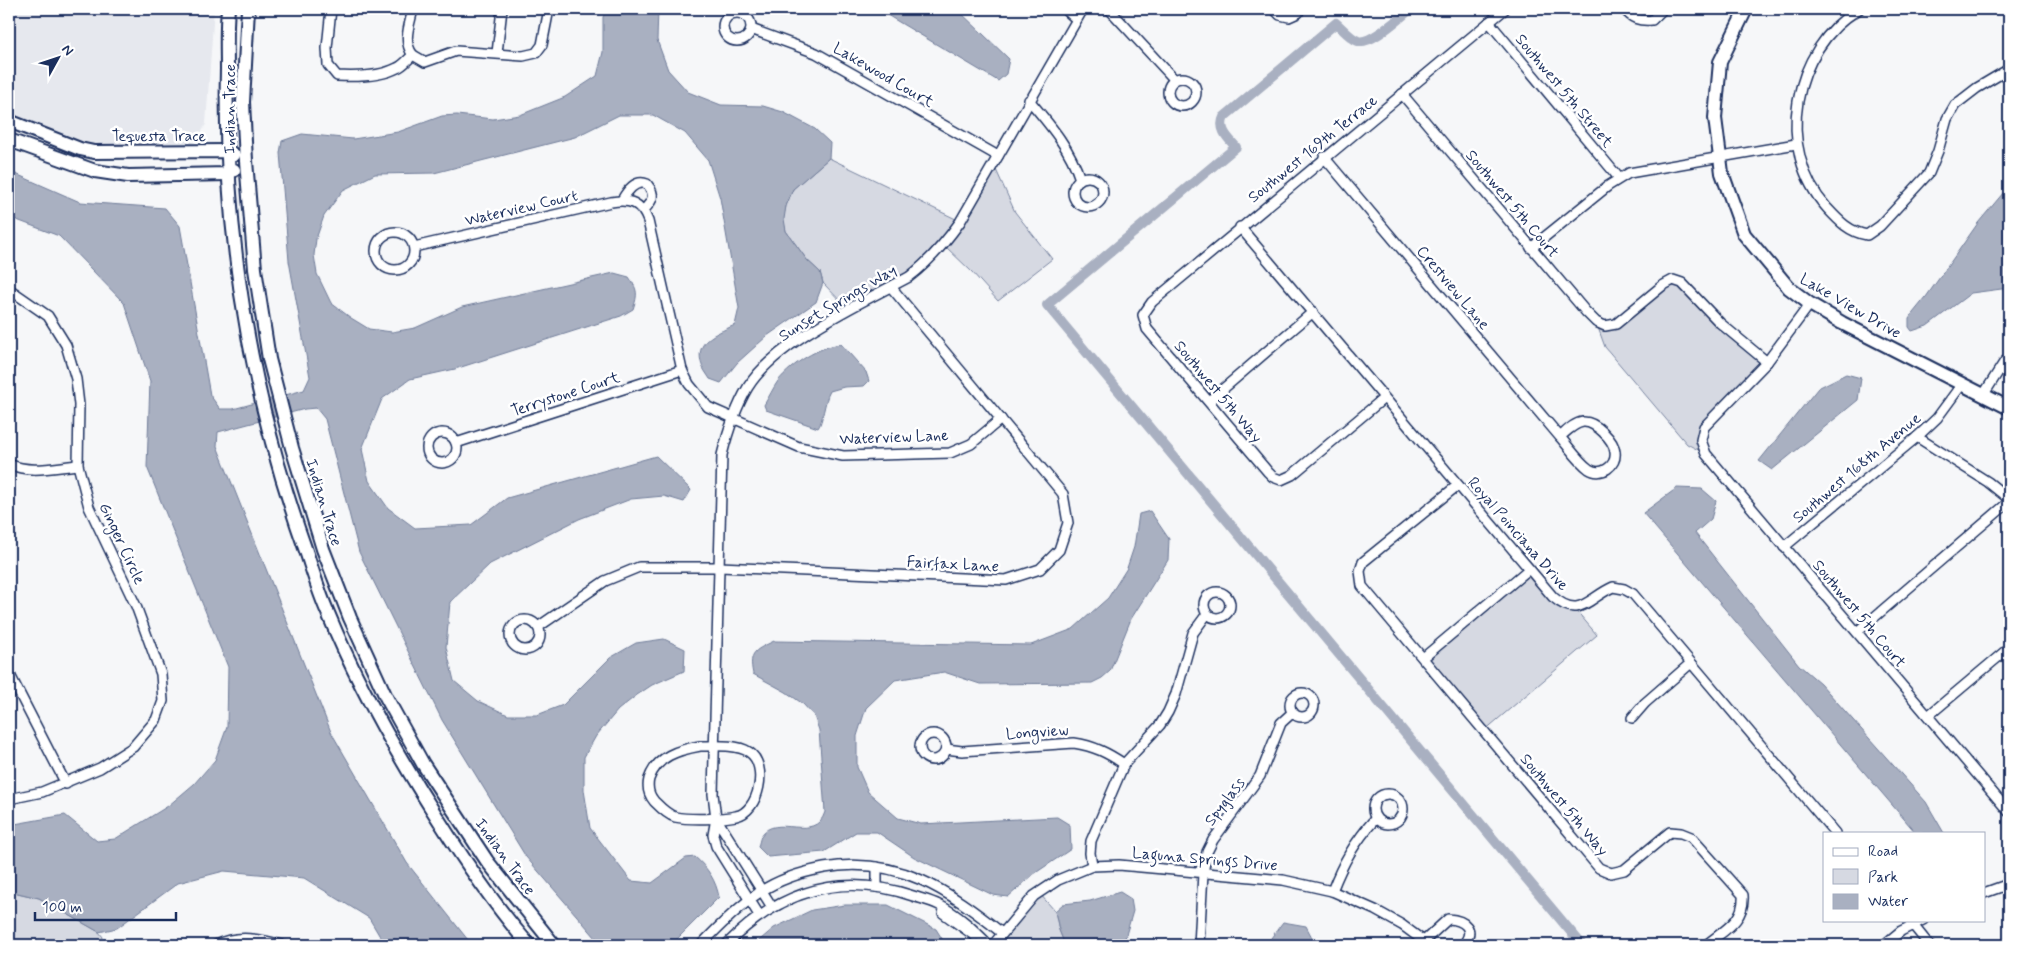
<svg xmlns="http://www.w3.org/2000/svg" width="2018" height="954" font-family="Mynerve,sans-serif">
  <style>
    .built { fill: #e6e8ee }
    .green { fill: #d6d9e2; stroke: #7884a0 }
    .water { fill: #a9b0c1; stroke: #707c99 }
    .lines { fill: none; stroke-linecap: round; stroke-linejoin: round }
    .canal { stroke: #a9b0c1; stroke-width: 10 }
    .street-casing { stroke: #1b2f5e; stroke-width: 12 }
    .secondary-casing { stroke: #1b2f5e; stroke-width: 16 }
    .street { stroke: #fff; stroke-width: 9 }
    .secondary { stroke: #fff; stroke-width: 12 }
    .labels { text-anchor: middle; stroke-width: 5; stroke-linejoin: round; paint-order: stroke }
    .street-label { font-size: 16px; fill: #1b2f5e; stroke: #fff }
  </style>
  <rect width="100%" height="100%" fill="#f6f7f9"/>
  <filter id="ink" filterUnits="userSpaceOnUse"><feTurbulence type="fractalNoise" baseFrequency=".02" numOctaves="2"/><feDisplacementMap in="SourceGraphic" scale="10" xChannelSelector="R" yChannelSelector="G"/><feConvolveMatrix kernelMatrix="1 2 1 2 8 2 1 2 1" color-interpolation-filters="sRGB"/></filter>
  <g filter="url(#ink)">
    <polygon class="built" points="9,9 214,9 206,124 200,135 191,145 172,152 94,152 9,121"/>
    <g class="green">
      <polygon points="829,158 960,221 993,163 1015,212 1052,259 998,301 972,272 944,245 923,266 849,310 823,283 820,272 807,260 786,231 783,219 786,206 793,189"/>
      <polygon points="1673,280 1767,362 1704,427 1706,454 1687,444 1605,347 1596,322 1605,326"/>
      <polygon points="1529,569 1553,597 1575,609 1597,635 1484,731 1423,658"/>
      <polygon points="9,891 39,898 99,932 103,937 101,945 9,945"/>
      <polygon points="1039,893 1055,911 1059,930 1065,945 993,945"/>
    </g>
    <g class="water">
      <path d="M607,9H658L657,40L668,70L688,92L721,105L763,106L783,112L815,129L830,143L829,158L793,189L786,206L784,219L786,231L807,260L820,272L823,283L816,302L767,336L737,363L721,383L710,379C707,374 702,368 701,362C695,339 720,332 735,325L739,308L720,198L708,160L685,133L653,115H619L575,137L434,173L375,174L343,190L324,216L316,239L314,255L317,274L331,303L351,318L369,329L392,332L415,328L462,307L614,273L629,277C638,290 638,294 633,309L621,316L455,369L410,379L382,399L362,449L369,481L388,508L415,528L471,525L507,498L656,456L691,490L684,502L664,496L631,499L579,519L490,564L450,602L446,647L454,681L478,701L508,715H537L563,705L610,658L636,643L664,639L685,649L684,671L652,685L637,695L618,710L596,736L584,757V790L590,828L631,881L652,883L686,858L695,857C708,868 716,881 719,897L671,945H602L526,857L442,720L359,552L325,419L316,408L305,409L218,432L217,446L331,732L407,863L472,945H385L369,918L304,878L224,871L178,883L117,928L99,932L39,898L9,891V825L65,815L97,841L115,839L168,806L194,784L215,760L227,727L228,667L147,467L150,381L124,303L59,236L9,217V171L80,202L165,208L180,226L210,395L220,409H233L304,390L310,377L289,261L280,153L282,141L302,134L353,139L398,132L442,116L457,115L493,119L520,115L565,97L597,76L603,52V17Z"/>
      <polygon points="877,9 957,9 1009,59 1006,74 998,81"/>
      <polygon points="2009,186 2009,288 1971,293 1927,326 1912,331 1909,327 1909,319 1913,313 1926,297 1978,223"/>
      <path d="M841,344L866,372L869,381L864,386L844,387L830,391C824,402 823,422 818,428L766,410L764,405C769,397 773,388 778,381C793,363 818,347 841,344Z"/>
      <polygon points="1846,374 1861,378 1858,400 1772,470 1759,461 1818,388"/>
      <polygon points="1677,488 1702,489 1716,501 1711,519 1695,533 1799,665 1820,683 1926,802 1944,833 1916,833 1643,513"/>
      <path d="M1150,511L1169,539L1168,560L1131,619L1110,671L1102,678L1092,683L980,684L944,672L895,680L866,708L857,736V767L868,792L898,818L921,824L1057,817L1070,825L1071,849L1034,874L1008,897L993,895L914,857L877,832H856L824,852L768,857L758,847C759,843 760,839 761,836C775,812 815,844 825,812L819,730L814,716L803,704L786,692L753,674C748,651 756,650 774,641L1031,645L1073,629L1108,598L1127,568L1134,547L1139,514Z"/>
      <polygon points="1120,892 1131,899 1133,911 1123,945 1065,945 1059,930 1055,911 1063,904 1090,901"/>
      <polygon points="845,905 888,905 936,929 946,945 754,945 774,928 812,910"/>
      <polygon points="1283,922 1306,926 1316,945 1272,945 1271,938"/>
    </g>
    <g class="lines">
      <path class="canal" d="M1411,9C1400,17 1371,45 1358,41C1350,38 1342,28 1336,23L1224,117C1218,129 1228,138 1236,147L1047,305L1582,945"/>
      <defs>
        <g id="street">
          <path d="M331,9L327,48L328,65L337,76C356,77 380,77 397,68C403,66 408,59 413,55L425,62L456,51L523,56L536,53L542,45L549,9"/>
          <polyline points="1065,9 1076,19"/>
          <polyline points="1109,9 1174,79"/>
          <polyline points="1274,9 1280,15 1289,17 1298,13 1300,9"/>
          <path d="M1624,9C1632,19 1639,21 1652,20L1663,9"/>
          <path d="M1859,9C1792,49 1774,149 1827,208C1839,221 1849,232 1867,235L1880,226L1929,173L1938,151L1947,119L1955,105L1977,88L2009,69"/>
          <circle cx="737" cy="27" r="14"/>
          <polyline points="1489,22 1619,178"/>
          <polyline points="751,29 816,53 998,156"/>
          <polyline points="497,53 502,9"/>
          <path d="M413,55C402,41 410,24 413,9"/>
          <circle cx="1182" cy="92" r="14"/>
          <polyline points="1402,94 1586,312 1596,322 1605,326 1616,324 1662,286 1673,280 1682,283 1720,323 1767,362"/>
          <path d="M1029,100C1050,125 1070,148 1080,179"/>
          <path d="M1324,157L1560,437C1569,447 1578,461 1589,469C1601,477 1617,466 1615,452C1614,440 1595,421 1583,422C1574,423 1567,431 1560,437"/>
          <circle cx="1088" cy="192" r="15"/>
          <path d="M622,200C627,191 635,179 647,184C656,195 653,200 644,210"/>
          <path d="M1240,227L1553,597C1580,620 1588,598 1613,587L1624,589L1633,594L1835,833"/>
          <circle cx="395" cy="251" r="19"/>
          <path d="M414,247L611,202C630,199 641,202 648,221L682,370L689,384L708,407L799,447L843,456L950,453L971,444L1001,419"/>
          <polyline points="1531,248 1608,186 1629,173 1796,144"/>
          <polyline points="9,289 48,316 66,345 76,379 79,405 78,465 89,507 136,606 161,674 163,701 156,720 133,747 100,768 42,792 9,799"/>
          <polyline points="1810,304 1767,362 1704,427 1701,440 1706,454 2009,812"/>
          <polyline points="1984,394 2005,361"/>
          <polyline points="1384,398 1292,475 1281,480 1273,477 1268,472 1147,329 1143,315 1152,302 1505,9"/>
          <polyline points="1209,401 1313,312"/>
          <circle cx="442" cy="448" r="15"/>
          <polyline points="1917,437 1988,482 2009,499"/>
          <polyline points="456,443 682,370"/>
          <path d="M9,464C30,474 55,467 78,465"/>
          <path d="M1458,485L1363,562L1360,571L1362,586L1599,868L1611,873L1624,870L1670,832L1681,833L1691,837L1743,895C1745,921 1724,930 1706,945"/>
          <polyline points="1784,547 1917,437 1937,418 1962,384"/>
          <circle cx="1217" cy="605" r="13"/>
          <circle cx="525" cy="635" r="15"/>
          <polyline points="538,627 605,581 639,567 720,567 1006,580 1040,569 1059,550 1068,523 1063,494 891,287"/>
          <polyline points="1857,632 2009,502"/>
          <polyline points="1423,658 1529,569"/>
          <polyline points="9,673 66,784"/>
          <circle cx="1302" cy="705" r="12"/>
          <polyline points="1928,716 2009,648"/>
          <polyline points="1632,718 1645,703 1691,663"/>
          <circle cx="933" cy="747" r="13"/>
          <path d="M700,746C715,746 736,744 749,752C769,765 759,812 736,816C722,819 689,820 675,817C666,814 660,807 654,801C649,795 647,787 649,779C657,756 678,750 700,746Z"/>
          <path d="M946,749L962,751L1074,743C1094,746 1108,753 1124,764"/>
          <circle cx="1388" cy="809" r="15"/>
          <path d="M716,818L713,794L722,455C728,431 735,409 748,387C777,341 861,303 909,277C930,261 945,243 960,222L1083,9"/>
          <polyline points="1092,866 1090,853 1091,841 1124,764 1160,725 1168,712 1176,694 1193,633 1207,614"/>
          <polyline points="877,887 877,867"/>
          <path d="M1332,891C1343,862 1355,842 1375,819"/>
          <polyline points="1984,893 2009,884"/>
          <polyline points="943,913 975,936"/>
          <polyline points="759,915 716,846 713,835 716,818 772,907"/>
          <polyline points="1909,920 1929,945"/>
          <path d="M1424,941L1448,919C1465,920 1476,929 1463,945"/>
          <path d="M216,945C237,934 261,939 282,945"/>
          <path d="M701,945C719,926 738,907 760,892C778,880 803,872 824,868C897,855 948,890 1002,933"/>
          <path d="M726,945C779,891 840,871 913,896C922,899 931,901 939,905C959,915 974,930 989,945"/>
          <polyline points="993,945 1034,896 1058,880 1092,866 1119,865 1283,880 1332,891 1375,910 1402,925 1429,945"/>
          <polyline points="1199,945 1203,873 1207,852 1213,840 1260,776 1281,723 1293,712"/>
          <polyline points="1884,945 1901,931 1923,920"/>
        </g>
        <g id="secondary">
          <path d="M228,9C226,29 227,49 227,69C223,233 251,397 306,551C313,572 319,593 328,613C358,686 397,755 440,822C467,865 496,907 529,945"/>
          <polyline points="248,9 243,102 246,161 255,269 269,359 292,448 323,549 350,618 386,697 423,764 487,861 554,945"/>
          <polyline points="1746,9 1720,62 1715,118 1722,173 1744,234 1789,288 1810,304 1842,323 2009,408"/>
          <polyline points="9,121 80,149 94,152 227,151 234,155"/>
          <polyline points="9,140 95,171 128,176 228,174 234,170"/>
        </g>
      </defs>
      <use href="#street" class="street-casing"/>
      <use href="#secondary" class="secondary-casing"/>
      <use href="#street" class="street"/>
      <use href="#secondary" class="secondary"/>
    </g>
  </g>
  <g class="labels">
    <g class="street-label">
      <text transform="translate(884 74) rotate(30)" y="6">Lakewood Court</text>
      <text transform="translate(1565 90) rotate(50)" y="6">Southwest 5th Street</text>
      <text transform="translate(229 109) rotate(-90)" y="6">Indian Trace</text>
      <text x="159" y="141">Tequesta Trace</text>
      <text transform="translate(1312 148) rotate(-39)" y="6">Southwest 169th Terrace</text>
      <text transform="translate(1513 203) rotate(50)" y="6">Southwest 5th Court</text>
      <text transform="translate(521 207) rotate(-13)" y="6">Waterview Court</text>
      <text transform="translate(1454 287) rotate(50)" y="6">Crestview Lane</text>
      <text transform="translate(837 302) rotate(-31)" y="6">Sunset Springs Way</text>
      <text transform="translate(1851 305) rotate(30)" y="6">Lake View Drive</text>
      <text transform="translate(1219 391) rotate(50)" y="6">Southwest 5th Way</text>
      <text transform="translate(565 393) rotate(-18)" y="6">Terrystone Court</text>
      <text transform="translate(894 436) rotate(-2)" y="6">Waterview Lane</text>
      <text transform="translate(1856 467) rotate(-40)" y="6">Southwest 168th Avenue</text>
      <text transform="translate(325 502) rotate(73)" y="6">Indian Trace</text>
      <text transform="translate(1519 533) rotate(49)" y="6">Royal Poinciana Drive</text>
      <text transform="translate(123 543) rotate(65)" y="6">Ginger Circle</text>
      <text transform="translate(953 563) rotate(3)" y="6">Fairfax Lane</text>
      <text transform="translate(1860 613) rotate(50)" y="6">Southwest 5th Court</text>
      <text transform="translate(1037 731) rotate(-4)" y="6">Longview</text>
      <text transform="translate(1224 801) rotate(-53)" y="6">Spyglass</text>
      <text transform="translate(1565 804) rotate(50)" y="6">Southwest 5th Way</text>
      <text transform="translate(506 856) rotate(54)" y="6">Indian Trace</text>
      <text transform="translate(1205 858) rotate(5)" y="6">Laguna Springs Drive</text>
    </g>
  </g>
  <rect width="2018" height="954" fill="none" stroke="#fff" stroke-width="30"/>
  <rect x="15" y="15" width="1988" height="924" fill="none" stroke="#1b2f5e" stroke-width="2" filter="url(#ink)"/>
  <rect x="1823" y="832" width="162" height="90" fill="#ffffff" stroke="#a4acbf"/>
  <rect x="1833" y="848" width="25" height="8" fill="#ffffff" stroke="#a4acbf"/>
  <text x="1868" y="856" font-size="15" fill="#1b2f5e">Road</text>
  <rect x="1833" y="869" width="25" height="15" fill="#d6d9e2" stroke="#a4acbf"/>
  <text x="1868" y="882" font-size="15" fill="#1b2f5e">Park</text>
  <rect x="1833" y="894" width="25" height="15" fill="#a9b0c1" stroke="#a4acbf"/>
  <text x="1868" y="906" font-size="15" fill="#1b2f5e">Water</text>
  <g transform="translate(58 58) rotate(50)" stroke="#ffffff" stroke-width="4" paint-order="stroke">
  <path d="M0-4L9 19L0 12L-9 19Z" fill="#1b2f5e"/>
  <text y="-8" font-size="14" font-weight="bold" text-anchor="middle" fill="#1b2f5e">N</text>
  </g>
  <path d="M35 912v8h141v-8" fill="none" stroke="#1b2f5e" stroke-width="2.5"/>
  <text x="42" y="912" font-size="15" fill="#1b2f5e" stroke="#ffffff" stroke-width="4" paint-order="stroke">100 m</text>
</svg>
